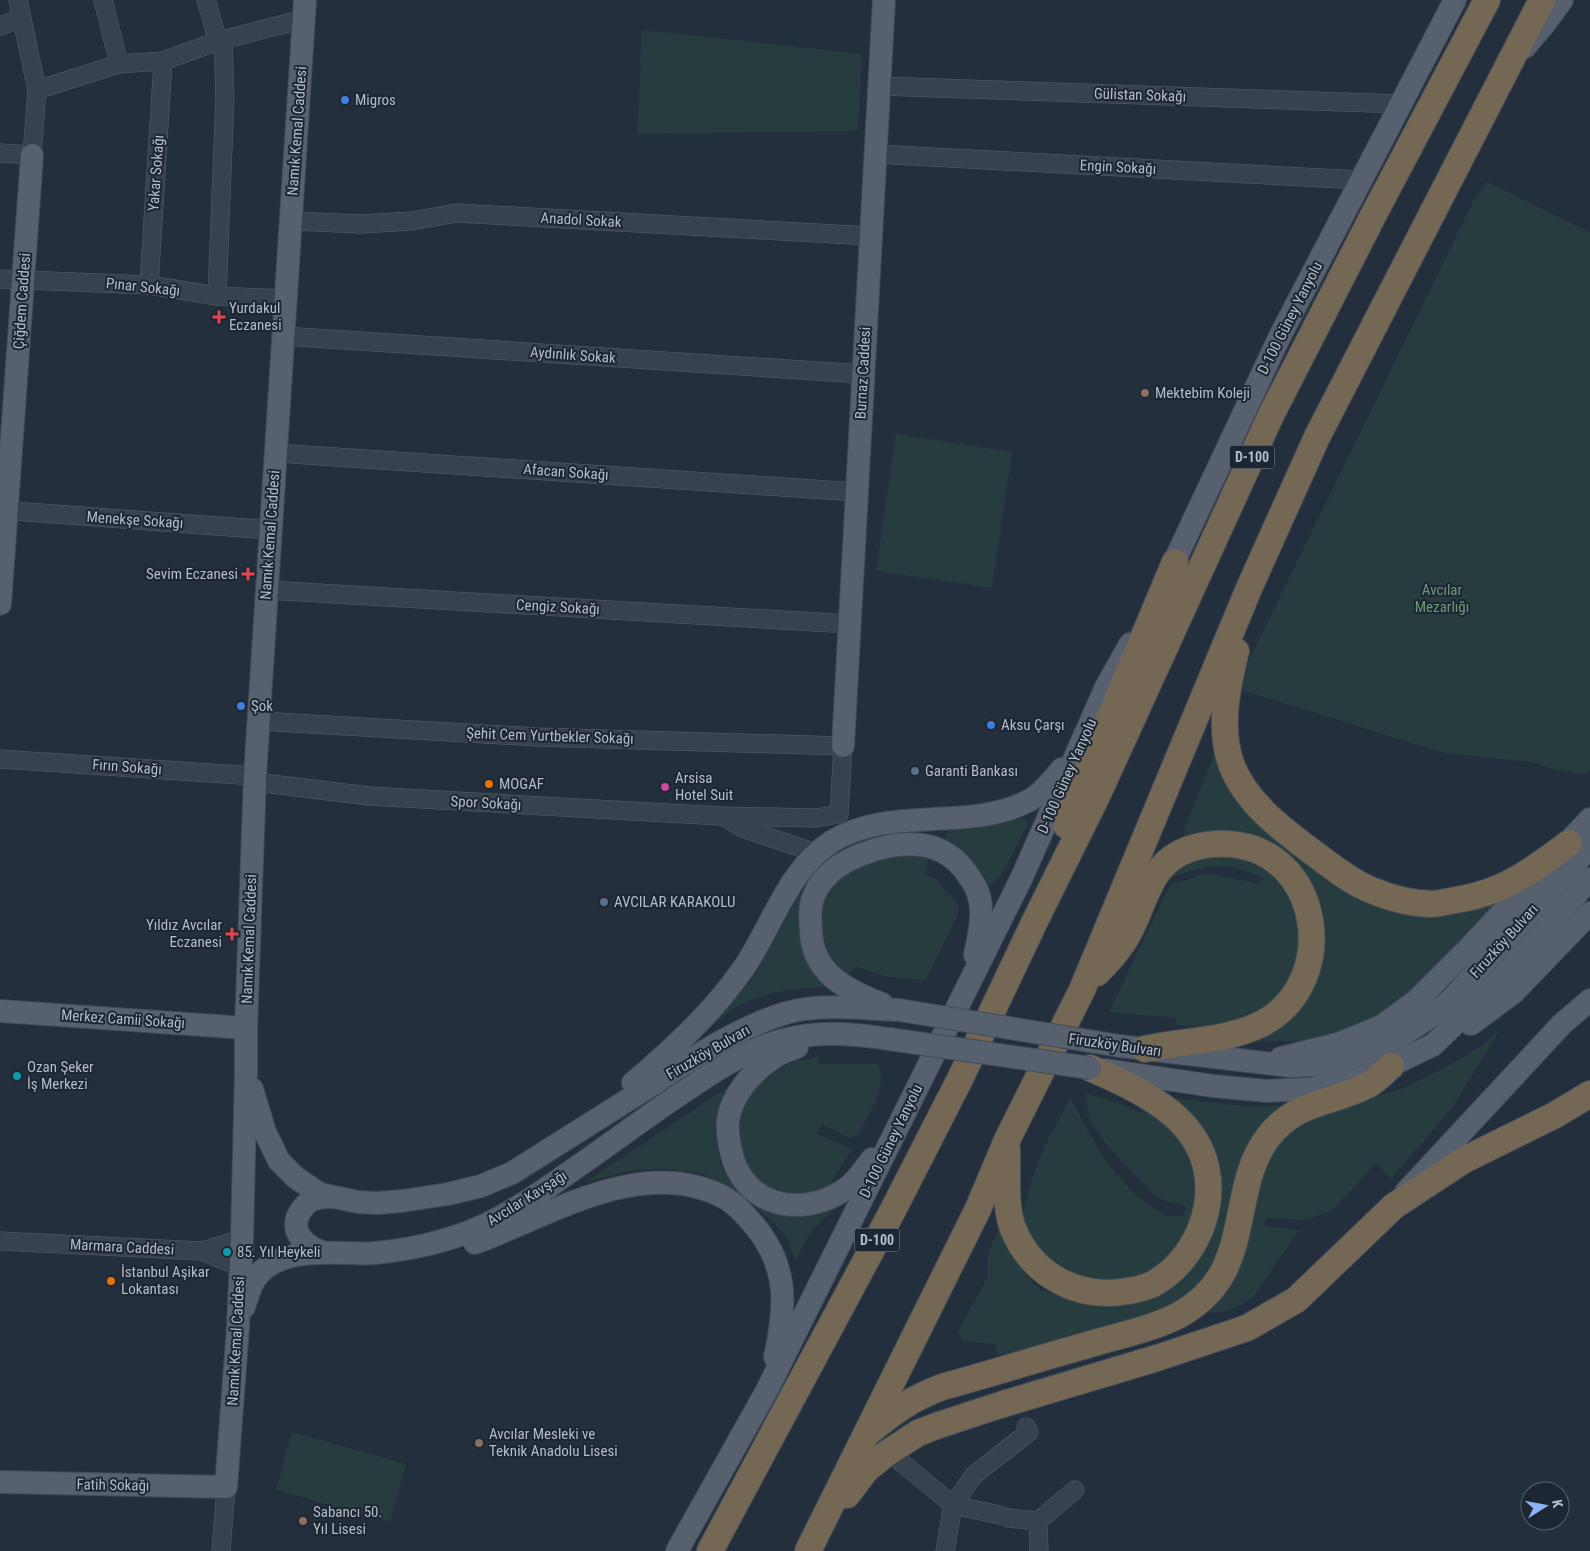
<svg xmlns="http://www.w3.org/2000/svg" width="1590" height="1551" font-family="'Roboto Condensed',sans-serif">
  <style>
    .green { fill: #263c3f }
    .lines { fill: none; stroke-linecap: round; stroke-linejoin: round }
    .minor-casing { stroke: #565f6c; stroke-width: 19 }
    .major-casing { stroke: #414a57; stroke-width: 24 }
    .highway-casing { stroke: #434c59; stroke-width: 28 }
    .minor { stroke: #38414e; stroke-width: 18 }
    .major { stroke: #56606e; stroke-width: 22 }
    .highway { stroke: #746855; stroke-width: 26 }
    .major-bridge-casing { stroke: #414a57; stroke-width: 24; stroke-linecap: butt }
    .major-bridge { stroke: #56606e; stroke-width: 22 }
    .shop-dot { fill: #3f7fe0; stroke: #1d2633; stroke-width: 2 }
    .health-dot { fill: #e0444e; stroke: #1d2633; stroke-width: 2 }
    .education-dot { fill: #8d6e63; stroke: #1d2633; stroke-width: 2 }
    .service-dot { fill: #5c6f8a; stroke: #1d2633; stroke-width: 2 }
    .food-dot { fill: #e8710a; stroke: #1d2633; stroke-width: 2 }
    .hotel-dot { fill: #d1479c; stroke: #1d2633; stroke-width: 2 }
    .culture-dot { fill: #0f9aa8; stroke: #1d2633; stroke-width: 2 }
    .labels { text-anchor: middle; stroke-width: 4; stroke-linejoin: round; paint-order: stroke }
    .shield { fill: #1d2633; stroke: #878f9c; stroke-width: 1 }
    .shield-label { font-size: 14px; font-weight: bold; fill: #b4bcc9 }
    .street-label { font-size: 15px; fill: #b4bcc9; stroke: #1d2633 }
    .poi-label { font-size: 15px; fill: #b4bcc9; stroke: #1d2633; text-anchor: start }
    .park-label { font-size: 15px; fill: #6b9a76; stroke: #1d2633 }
  </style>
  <rect width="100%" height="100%" fill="#242f3e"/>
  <g class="green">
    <polygon points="642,30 862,54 858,131 637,134"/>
    <polygon points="1487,182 1590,232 1590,770 1584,774 1556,770 1532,762 1444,753 1242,690 1248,662 1474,200"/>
    <polygon points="896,434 1012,452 992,588 876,571"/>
    <polygon points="1214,755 1224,778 1424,915 1448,915 1498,904 1433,974 1379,1016 1349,1030 1304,1041 1247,1042 1309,993 1319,972 1324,944 1323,907 1308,879 1187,839 1183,832"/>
    <polygon points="1024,818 1028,824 1002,874 989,887 978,869 963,850 945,839 949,827 979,827"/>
    <path d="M1207,853L1253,859L1290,888L1304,929L1294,979L1275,1002L1243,1017L1223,1023L1198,1026L1176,1025V1018L1109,1012L1170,885L1201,875L1213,874L1259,884L1263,878C1221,859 1203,865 1162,881L1166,875Z"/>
    <path d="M908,854L929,856L925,874L934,878L958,904V914L926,980L888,977L854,966L849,974C816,952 809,896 846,873C865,861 886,858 908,854Z"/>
    <path d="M800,893L805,895C796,939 797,951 825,987C794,988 760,992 734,1009C722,1017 711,1027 700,1037L698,1035L733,1001L753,978Z"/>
    <path d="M1501,1028L1452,1108L1391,1179L1376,1163L1333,1210L1306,1220L1266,1218L1264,1226L1299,1230L1254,1296C1241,1306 1221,1317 1204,1311L1255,1186L1285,1130L1357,1101L1399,1090L1441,1070L1481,1046Z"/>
    <path d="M817,1057L819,1064H877C891,1081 865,1120 857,1137L853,1135L852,1139L822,1124L817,1134L852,1149L832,1181L836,1186L811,1194H786L763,1186L743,1164L736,1140L738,1119L746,1101L762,1081L779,1069L799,1059L801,1061Z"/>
    <path d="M729,1086L720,1104L716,1128L720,1164L728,1178L738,1191L754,1204L836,1205L837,1209C816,1221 806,1239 796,1261L786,1236L773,1222L737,1192L701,1173L666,1169H646L624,1172L586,1182Z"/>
    <path d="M1085,1093L1121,1104L1141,1114L1145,1108C1153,1114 1164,1119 1170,1126C1209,1173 1203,1236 1151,1270C1137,1279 1114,1286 1097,1283C1089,1281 1080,1276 1072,1273C1057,1267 1042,1258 1032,1245C1026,1236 1023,1223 1018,1214L1024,1211L1030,1184L1046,1144L1070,1098L1104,1159L1132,1192L1153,1208L1168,1216H1184L1186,1206L1168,1202L1156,1197L1105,1143L1090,1120Z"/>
    <path d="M1170,1097C1209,1102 1250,1110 1289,1104L1205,1282L1166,1310L1000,1359L995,1344L962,1341L958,1331L988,1277L987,1256L999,1227C1009,1243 1022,1273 1036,1286C1055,1301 1100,1301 1123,1302L1217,1207Z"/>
    <polygon points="292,1432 406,1464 390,1522 276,1490"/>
  </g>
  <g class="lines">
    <defs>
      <g id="minor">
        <polyline points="103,0 119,64"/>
        <polyline points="206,0 218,41"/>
        <polyline points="0,26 22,18"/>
        <polyline points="879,86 1401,104"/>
        <polyline points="37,90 119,64 163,61 218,41 304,19"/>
        <polyline points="0,153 32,155 37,90 18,0"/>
        <polyline points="876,154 1360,180"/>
        <polyline points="291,221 361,224 412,221 456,213 871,236"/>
        <polyline points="0,279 149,285 217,296 286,299"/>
        <polyline points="149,285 163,61"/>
        <polyline points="217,296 225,97 223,40"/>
        <polyline points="283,336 863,374"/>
        <polyline points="276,453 857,492"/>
        <polyline points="0,510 271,530"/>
        <polyline points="267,590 850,624"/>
        <polyline points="0,759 255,776 263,783 369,796 721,816 816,818 839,814 843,746 538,737 258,721"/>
        <polyline points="724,817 742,828 816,853"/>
        <polyline points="0,1241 202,1251 240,1267"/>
        <polyline points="202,1251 242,1239"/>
        <polyline points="902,1463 953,1505 1000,1515"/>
        <polyline points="1008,1518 1038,1521"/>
        <polyline points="221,1551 226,1487"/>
        <polyline points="945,1551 953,1505 974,1475 1029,1432 1026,1427"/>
        <polyline points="1039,1551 1038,1521 1075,1490"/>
      </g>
      <g id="major">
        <polyline points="1525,47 1542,27 1562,0"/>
        <polyline points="1167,577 1280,336 1455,0"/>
        <polyline points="0,604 32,155"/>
        <polyline points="843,746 884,0"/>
        <path d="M882,1004C846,990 812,973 811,930C810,919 809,904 815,893C825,871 849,858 871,851C908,839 945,840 968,875C976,886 981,896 981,910C982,925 978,940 975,955"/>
        <polyline points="0,1011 246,1028"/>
        <polyline points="1471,1024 1514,992 1590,913"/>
        <path d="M1120,1046L1290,1066C1351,1068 1405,1039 1451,1000L1590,847"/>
        <path d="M797,1047C789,1050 780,1053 773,1058C752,1072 731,1095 728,1121C727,1130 729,1142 731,1151C742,1206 801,1219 844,1190C856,1183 864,1169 872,1159"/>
        <polyline points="1281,1058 1338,1044 1382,1026 1416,1001 1468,949 1590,819"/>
        <polyline points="1105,1070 1213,1086 1267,1091 1309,1089 1354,1080 1377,1072 1433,1045 1495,985 1590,879"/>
        <path d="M633,1083C673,1049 713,1012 743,969C772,927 787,871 831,842C892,804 969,833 1030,800C1043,793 1052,780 1062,769"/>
        <path d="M252,1089L265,1132L279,1161L295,1177L320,1194L358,1202L377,1203L402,1201L448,1194L481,1186L512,1173C558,1144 604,1115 650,1086C692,1059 736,1028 786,1013C822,1003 862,1009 899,1010"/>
        <polyline points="1406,1192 1562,1024 1590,1000"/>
        <path d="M475,1243C551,1215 645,1153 727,1199C737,1205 746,1216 754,1225C789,1267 786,1307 775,1357"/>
        <path d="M325,1253C305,1247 286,1230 302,1209C306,1204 310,1200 315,1199C320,1197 326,1197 331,1197"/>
        <path d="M244,1307C247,1298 250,1287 255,1279C275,1250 318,1252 349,1253C358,1253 367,1254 375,1253C416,1249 455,1240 491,1222C520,1207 547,1188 574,1169C613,1142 651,1113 691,1087C723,1065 757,1044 796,1037C827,1031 858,1034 889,1039"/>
        <polyline points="0,1482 226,1487 238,1327 242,1239 246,1070 246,1028 255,776 305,0"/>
        <polyline points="677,1551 767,1390 1022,877 1106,687 1130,644"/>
      </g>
      <g id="highway">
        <path d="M1236,651C1227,687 1218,730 1232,766C1248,807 1290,835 1323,860C1338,871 1353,883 1371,890C1390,898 1413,904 1434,904C1441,903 1449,901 1456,900C1503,893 1532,871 1569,843"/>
        <polyline points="1066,825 1074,803 1175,562"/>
        <path d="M1097,973C1107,963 1117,952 1124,941C1144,911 1145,871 1180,853C1194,846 1212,843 1228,844C1322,849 1341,981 1263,1023C1227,1042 1184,1040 1145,1049"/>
        <path d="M1007,1149C1008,1173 1004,1209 1014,1231C1034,1277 1080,1300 1128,1291C1136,1290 1146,1287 1153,1284C1202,1257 1225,1188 1195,1140C1174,1105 1125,1083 1090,1068"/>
        <path d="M870,1431C896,1410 911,1399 942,1387C990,1374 1037,1359 1084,1346C1116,1336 1151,1330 1181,1314C1198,1304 1214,1289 1223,1272C1245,1230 1239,1173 1269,1136C1298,1100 1331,1104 1368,1085C1376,1081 1384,1072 1391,1066"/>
        <polyline points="847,1495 866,1470 883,1456 918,1433 939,1425 1000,1405 1157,1358 1247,1328 1296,1300 1394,1206 1464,1160 1555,1115 1590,1094"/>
        <polyline points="710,1551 893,1210 961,1077 1034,923 1097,796 1271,415 1375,212 1487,0"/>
        <polyline points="808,1551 978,1209 1007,1140 1082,990 1250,586 1317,437 1542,0"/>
      </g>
    </defs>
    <use href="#minor" class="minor-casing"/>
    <use href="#major" class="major-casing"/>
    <use href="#highway" class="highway-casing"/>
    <use href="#minor" class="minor"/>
    <use href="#major" class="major"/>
    <use href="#highway" class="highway"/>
    <defs>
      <g id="major-bridge">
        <polyline points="899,1010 1120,1046"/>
        <polyline points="889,1039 1090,1068"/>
      </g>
    </defs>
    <use href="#major-bridge" class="major-bridge-casing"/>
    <use href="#major-bridge" class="major-bridge"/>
  </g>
  <g class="shop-dot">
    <circle cx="345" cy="100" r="5"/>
    <circle cx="241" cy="706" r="5"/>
    <circle cx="991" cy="725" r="5"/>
  </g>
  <g class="health-dot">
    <path d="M216.5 309.5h5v5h5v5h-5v5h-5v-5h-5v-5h5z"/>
    <path d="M245.5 566.5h5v5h5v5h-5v5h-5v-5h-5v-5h5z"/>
    <path d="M229.5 926.5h5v5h5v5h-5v5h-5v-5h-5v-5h5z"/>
  </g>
  <g class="education-dot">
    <circle cx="1145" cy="393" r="5"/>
    <circle cx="479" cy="1443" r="5"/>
    <circle cx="303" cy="1521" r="5"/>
  </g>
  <g class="service-dot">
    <circle cx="915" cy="771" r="5"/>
    <circle cx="604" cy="902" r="5"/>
  </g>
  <g class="food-dot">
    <circle cx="489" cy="784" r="5"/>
    <circle cx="111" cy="1281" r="5"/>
  </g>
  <circle class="hotel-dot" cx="665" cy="787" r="5"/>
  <g class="culture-dot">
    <circle cx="17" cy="1076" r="5"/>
    <circle cx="227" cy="1252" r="5"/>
  </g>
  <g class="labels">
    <g class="shield">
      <rect x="1229.5" y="445.5" width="45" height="23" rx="4"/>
      <rect x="854.5" y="1228.5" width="45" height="23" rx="4"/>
    </g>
    <g class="shield-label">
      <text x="1252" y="462">D-100</text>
      <text x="877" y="1245">D-100</text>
    </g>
    <g class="street-label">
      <text transform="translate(1140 95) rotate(2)" y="5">Gülistan Sokağı</text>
      <text transform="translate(297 131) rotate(-86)" y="5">Namık Kemal Caddesi</text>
      <text transform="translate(1118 167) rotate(3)" y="5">Engin Sokağı</text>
      <text transform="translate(156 173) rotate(-86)" y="5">Yakar Sokağı</text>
      <text transform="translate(581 220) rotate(3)" y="5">Anadol Sokak</text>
      <text transform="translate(143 287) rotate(6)" y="5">Pınar Sokağı</text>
      <text transform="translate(22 301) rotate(-86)" y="5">Çiğdem Caddesi</text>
      <text transform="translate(1290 318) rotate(-63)" y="5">D-100 Güney Yanyolu</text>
      <text transform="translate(573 355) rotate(4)" y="5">Aydınlık Sokak</text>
      <text transform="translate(863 373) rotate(-87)" y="5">Burnaz Caddesi</text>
      <text transform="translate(566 472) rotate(4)" y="5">Afacan Sokağı</text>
      <text transform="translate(135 520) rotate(4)" y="5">Menekşe Sokağı</text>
      <text transform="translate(270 535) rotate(-86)" y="5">Namık Kemal Caddesi</text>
      <text transform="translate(558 607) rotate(3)" y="5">Cengiz Sokağı</text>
      <text transform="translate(550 736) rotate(2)" y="5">Şehit Cem Yurtbekler Sokağı</text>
      <text transform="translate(127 767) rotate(4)" y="5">Fırın Sokağı</text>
      <text transform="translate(1067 776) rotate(-66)" y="5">D-100 Güney Yanyolu</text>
      <text transform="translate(486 803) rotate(3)" y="5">Spor Sokağı</text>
      <text transform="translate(249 939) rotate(-88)" y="5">Namık Kemal Caddesi</text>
      <text transform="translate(1504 941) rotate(-48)" y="5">Firuzköy Bulvarı</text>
      <text transform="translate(123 1019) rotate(4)" y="5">Merkez Camii Sokağı</text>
      <text transform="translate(1115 1045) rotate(8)" y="5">Firuzköy Bulvarı</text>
      <text transform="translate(708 1052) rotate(-30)" y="5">Firuzköy Bulvarı</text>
      <text transform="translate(891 1141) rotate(-64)" y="5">D-100 Güney Yanyolu</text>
      <text transform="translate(527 1198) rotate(-32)" y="5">Avcılar Kavşağı</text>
      <text transform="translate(122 1247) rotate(3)" y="5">Marmara Caddesi</text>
      <text transform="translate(236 1341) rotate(-87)" y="5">Namık Kemal Caddesi</text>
      <text transform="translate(113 1485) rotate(1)" y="5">Fatih Sokağı</text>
    </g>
    <g class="poi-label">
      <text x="355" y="105">Migros</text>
      <text x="229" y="313">Yurdakul<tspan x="229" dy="17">Eczanesi</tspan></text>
      <text x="1155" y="398">Mektebim Koleji</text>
      <text x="238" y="579" text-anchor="end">Sevim Eczanesi</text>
      <text x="251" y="711">Şok</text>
      <text x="1001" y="730">Aksu Çarşı</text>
      <text x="925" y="776">Garanti Bankası</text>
      <text x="675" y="783">Arsisa<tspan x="675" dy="17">Hotel Suit</tspan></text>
      <text x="499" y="789">MOGAF</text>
      <text x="614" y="907">AVCILAR KARAKOLU</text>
      <text x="222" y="930" text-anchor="end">Yıldız Avcılar<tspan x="222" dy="17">Eczanesi</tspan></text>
      <text x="27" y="1072">Ozan Şeker<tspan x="27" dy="17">İş Merkezi</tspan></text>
      <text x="237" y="1257">85. Yıl Heykeli</text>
      <text x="121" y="1277">İstanbul Aşikar<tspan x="121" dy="17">Lokantası</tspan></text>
      <text x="489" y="1439">Avcılar Mesleki ve<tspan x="489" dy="17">Teknik Anadolu Lisesi</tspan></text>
      <text x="313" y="1517">Sabancı 50.<tspan x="313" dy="17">Yıl Lisesi</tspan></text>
    </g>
    <g class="park-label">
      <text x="1442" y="595">Avcılar<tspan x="1442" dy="17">Mezarlığı</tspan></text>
    </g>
  </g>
  <g transform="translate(1545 1506) rotate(79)"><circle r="24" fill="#1d2633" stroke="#59626f"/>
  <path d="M0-4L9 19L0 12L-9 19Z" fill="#8ab4f8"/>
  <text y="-8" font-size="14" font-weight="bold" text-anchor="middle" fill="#b4bcc9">K</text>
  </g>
</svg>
